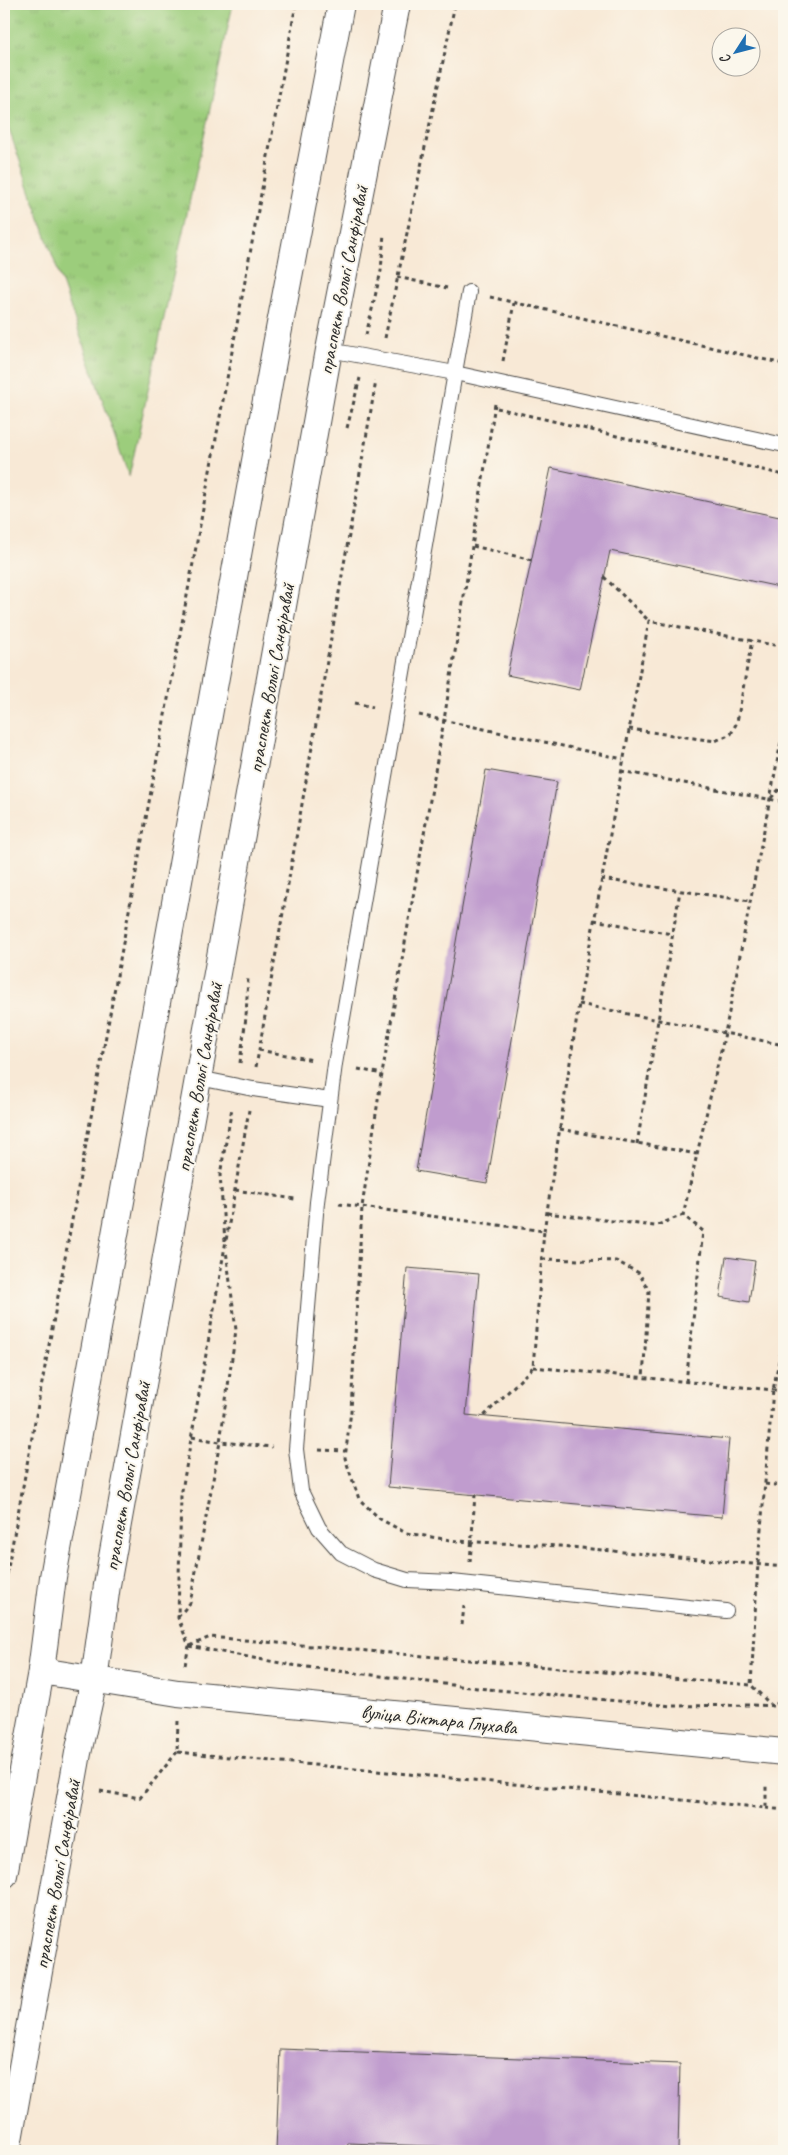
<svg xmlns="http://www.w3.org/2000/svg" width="788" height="2155" font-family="Caveat,sans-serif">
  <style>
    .grass { fill: url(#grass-tufts); stroke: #647c54 }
    .building { fill: #c09cce }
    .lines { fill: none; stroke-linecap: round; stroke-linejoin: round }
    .service-casing { stroke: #4a4845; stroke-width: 16 }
    .minor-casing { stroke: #4a4845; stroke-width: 28 }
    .path { stroke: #4a4845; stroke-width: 3; stroke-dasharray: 4 4; stroke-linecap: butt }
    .service { stroke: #fff; stroke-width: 14 }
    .minor { stroke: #fff; stroke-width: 26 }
    .labels { text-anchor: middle; stroke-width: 4; stroke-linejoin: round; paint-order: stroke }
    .street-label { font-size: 20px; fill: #2b2b2b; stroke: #fbf7ec }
  </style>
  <defs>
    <pattern id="grass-tufts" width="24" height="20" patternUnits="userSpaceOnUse" patternTransform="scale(1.25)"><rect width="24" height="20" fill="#9ccd7c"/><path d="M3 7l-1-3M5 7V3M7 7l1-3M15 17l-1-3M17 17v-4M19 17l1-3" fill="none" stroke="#87b06b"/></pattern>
  </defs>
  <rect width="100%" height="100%" fill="#fbf7ec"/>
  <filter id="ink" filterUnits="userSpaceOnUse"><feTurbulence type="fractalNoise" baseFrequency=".02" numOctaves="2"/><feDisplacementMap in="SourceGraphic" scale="10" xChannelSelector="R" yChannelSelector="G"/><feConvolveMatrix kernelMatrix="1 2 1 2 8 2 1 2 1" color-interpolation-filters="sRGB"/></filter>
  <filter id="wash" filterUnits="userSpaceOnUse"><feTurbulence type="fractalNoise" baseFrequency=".0096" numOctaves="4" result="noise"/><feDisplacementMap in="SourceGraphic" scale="20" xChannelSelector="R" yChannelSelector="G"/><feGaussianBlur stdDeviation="1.12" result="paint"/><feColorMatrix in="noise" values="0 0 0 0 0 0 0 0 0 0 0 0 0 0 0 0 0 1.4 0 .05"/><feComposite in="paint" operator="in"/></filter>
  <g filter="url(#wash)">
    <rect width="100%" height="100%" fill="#f8e9d6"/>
    <polygon class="grass" points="4,4 233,4 129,477 4,115"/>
    <g id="blocks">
      <g class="building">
        <polygon points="551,468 784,518 784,588 610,551 580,690 507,675"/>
        <polygon points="486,770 557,782 487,1183 416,1171"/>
        <polygon points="726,1257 755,1261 749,1302 720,1297"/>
        <polygon points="407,1268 479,1274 466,1415 729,1439 722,1517 388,1487"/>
        <polygon points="280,2049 680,2064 678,2151 566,2151 348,2143 347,2151 276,2151"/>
      </g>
    </g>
  </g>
  <g filter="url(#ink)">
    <use href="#blocks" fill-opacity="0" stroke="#4a4845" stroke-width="1"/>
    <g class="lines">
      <defs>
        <g id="service">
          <polyline points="469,292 335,1064 317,1202 296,1449 301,1491 319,1528 341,1553 374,1570 407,1580 452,1582 726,1611"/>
          <polyline points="329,350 455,373 784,445"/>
          <polyline points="199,1078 253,1089 330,1100"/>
        </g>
        <g id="minor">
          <polyline points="41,1671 178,1693 784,1752"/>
          <polyline points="4,1875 41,1671 53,1577 276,345 341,4"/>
          <polyline points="7,2151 78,1753 94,1680 107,1585 329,350 397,4"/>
        </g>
      </defs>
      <use href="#service" class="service-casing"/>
      <use href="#minor" class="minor-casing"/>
      <g class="path">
        <polyline points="397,277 447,288"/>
        <polyline points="490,297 784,364"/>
        <polyline points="366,335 381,271 384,233"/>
        <polyline points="385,338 455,4"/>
        <polyline points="503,361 514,303"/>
        <polyline points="495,404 444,720 382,1074 362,1207 351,1411 345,1458 359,1499 380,1519 406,1533 457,1541 560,1546 784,1567"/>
        <polyline points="497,408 784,475"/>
        <polyline points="347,428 360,378"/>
        <polyline points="473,546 532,560"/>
        <polyline points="604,577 649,621"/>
        <polyline points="355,703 373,707"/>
        <polyline points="419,715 623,759"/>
        <polyline points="629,729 715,741 731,734 737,722 752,640"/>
        <polyline points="621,771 784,802"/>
        <polyline points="771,798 784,784"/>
        <polyline points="601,879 750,901"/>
        <polyline points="594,920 672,934"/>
        <polyline points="579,1004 784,1045"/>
        <polyline points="259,1050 313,1060"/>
        <polyline points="240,1063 246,1017 248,977"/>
        <polyline points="256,1067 376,381"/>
        <polyline points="358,1069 382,1074"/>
        <polyline points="560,1129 697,1154"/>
        <polyline points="637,1144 680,891"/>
        <polyline points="235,1190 295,1199"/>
        <polyline points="339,1204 544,1231 533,1367 483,1417"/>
        <polyline points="547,1213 655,1226 683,1215"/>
        <polyline points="544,1231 579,1004 649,621 784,647"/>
        <polyline points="225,1241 220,1175 232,1108"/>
        <polyline points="542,1259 616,1261 639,1273 649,1291 643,1378"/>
        <polyline points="784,1337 773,1390 758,1563 751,1685 772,1706 784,1700"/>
        <polyline points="533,1367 784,1391"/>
        <polyline points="686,1382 703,1231 683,1215 725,1033 784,726"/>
        <polyline points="192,1437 220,1442 272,1447"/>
        <polyline points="319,1450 345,1451"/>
        <polyline points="765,1484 784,1486"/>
        <polyline points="470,1562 475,1495"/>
        <polyline points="4,1598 7,1573 296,4"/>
        <polyline points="178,1617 190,1603 220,1442 236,1330 226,1250"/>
        <polyline points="462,1625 464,1606"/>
        <polyline points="189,1646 291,1665 477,1688 673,1706 753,1705 784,1706"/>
        <polyline points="190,1646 210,1637 751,1685"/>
        <polyline points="185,1665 189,1646 178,1618 181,1496 249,1110"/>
        <polyline points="178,1721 177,1752 766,1808 766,1784"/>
        <polyline points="100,1791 140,1798 177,1752"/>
        <polyline points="766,1808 784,1810"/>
      </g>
      <use href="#service" class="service"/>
      <use href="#minor" class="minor"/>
    </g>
  </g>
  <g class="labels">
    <g class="street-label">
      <text transform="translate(343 280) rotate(-79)" y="7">праспект Вольгі Санфіравай</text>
      <text transform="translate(271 678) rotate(-80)" y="7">праспект Вольгі Санфіравай</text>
      <text transform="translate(199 1077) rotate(-80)" y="7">праспект Вольгі Санфіравай</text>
      <text transform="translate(127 1476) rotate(-80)" y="7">праспект Вольгі Санфіравай</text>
      <text transform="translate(439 1719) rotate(6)" y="7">вуліца Віктара Глухава</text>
      <text transform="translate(57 1874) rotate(-80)" y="7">праспект Вольгі Санфіравай</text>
    </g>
  </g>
  <rect width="788" height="2155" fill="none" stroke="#fbf7ec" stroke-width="20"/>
  <g transform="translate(736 52) rotate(234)"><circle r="24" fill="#fbf7ec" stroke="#a8a59f"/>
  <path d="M0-4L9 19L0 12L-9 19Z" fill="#1f6fb2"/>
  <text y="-8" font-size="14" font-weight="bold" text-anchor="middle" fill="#2b2b2b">С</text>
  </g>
</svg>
